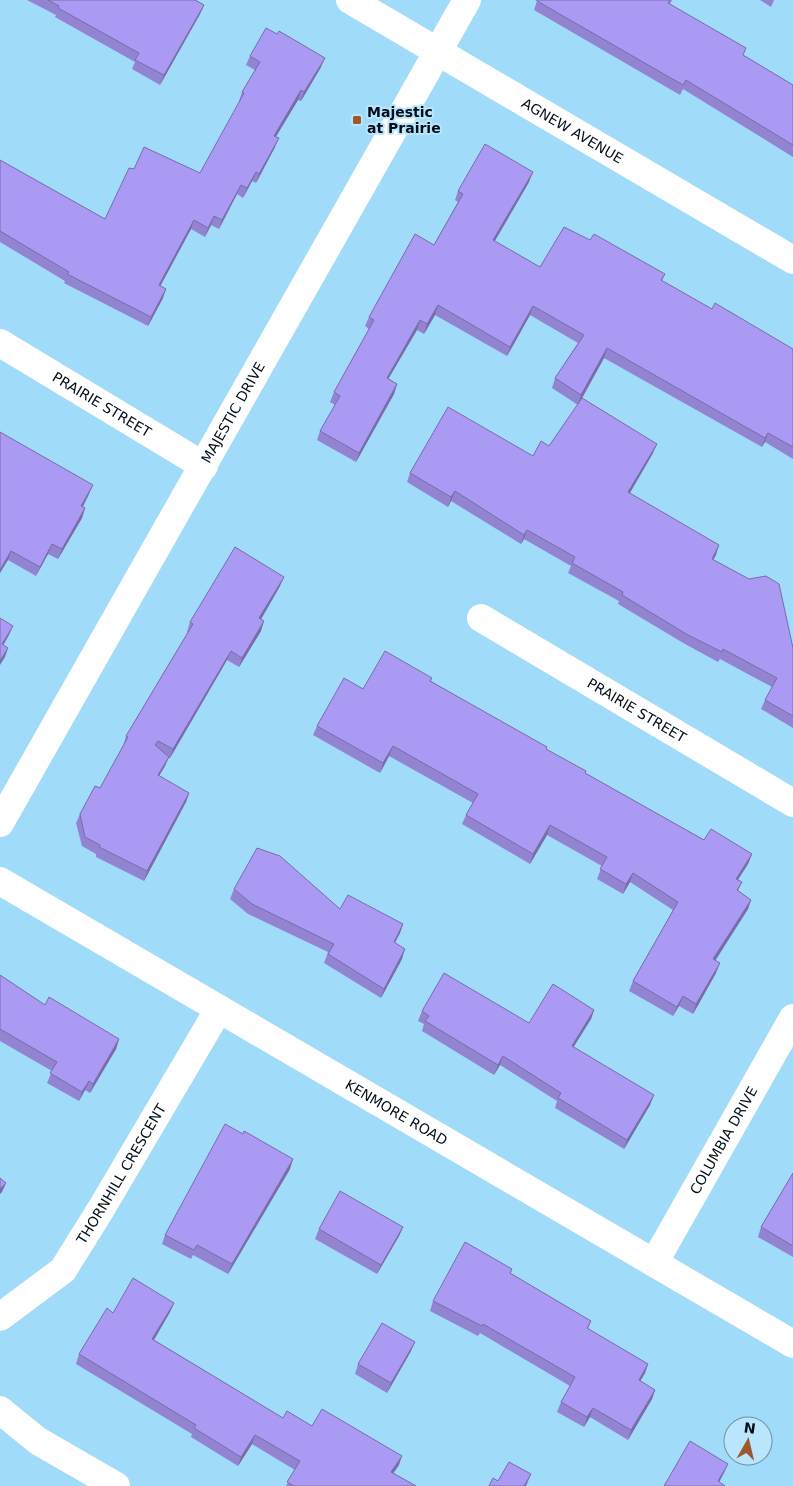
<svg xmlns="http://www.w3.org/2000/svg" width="793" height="1486" font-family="'DejaVu Sans',sans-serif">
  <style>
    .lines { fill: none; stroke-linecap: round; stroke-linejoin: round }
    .minor { stroke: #fff; stroke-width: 28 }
    .wall { fill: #9384d1 }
    .shaded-wall { fill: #786caa }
    .building { fill: #ab9af3; stroke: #786caa }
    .poi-dot { fill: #9d592b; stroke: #bae6fd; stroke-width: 2 }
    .labels { text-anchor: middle; stroke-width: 4; stroke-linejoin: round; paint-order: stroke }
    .poi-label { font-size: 14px; font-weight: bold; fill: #000e19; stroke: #bae6fd; text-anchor: start }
    .street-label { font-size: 14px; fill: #000e19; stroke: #bae6fd }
  </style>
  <rect width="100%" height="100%" fill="#a0dbfa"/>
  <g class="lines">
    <g class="minor">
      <path id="s1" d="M350,0L793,260"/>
      <path id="s2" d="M0,343L204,466"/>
      <path id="s3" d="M481,618L793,803"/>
      <path id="s4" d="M0,823L467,0"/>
      <path id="s5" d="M0,881L793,1344"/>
      <path id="s6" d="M654,1263L793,1018"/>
      <path id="s7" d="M0,1317L63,1270L101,1209L219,1009"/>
      <polyline points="0,1410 38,1441 116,1486"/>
    </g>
  </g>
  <g class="wall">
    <polygon points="27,0 195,0 204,5 200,14 160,85 132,69 135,62 55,17 56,15"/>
    <polygon points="535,0 672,0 670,4 743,55 793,85 793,157 683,89 680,95 534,10 537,1"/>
    <polygon points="760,0 774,0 771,7"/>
    <polygon points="250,56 321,67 301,101 298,100 276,136 275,147 256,183 252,181 243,198 237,194 219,229 211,225 205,237 191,229 160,286 163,298 148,326 64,283 65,281 0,242 0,160 105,219 134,169 200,173 240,102 239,101 242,92 255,70 246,65"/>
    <polygon points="529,182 495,241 540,267 665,274 662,281 712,309 793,349 793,459 765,442 762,447 604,358 580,402 653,453 630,493 716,555 713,560 793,648 793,728 761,709 765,700 772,687 720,659 718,662 685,644 618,604 619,601 568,573 571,566 524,539 521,544 451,501 448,507 407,482 410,473 533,456 549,446 578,405 552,388 555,378 578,343 530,315 507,356 435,315 424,334 417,330 388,379 397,384 394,394 356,462 317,440 320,431 335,405 330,402 334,392 369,329 365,326 369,317 434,245 458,202 455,200 458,191"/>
    <polygon points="0,432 89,494 83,507 85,508 82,518 58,559 48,554 36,576 8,560"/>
    <polygon points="280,586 261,619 261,631 239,667 227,660 170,758 168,758 165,766 159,776 189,793 186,802 144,881 96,857 96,854 82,846 76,823 80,814 100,788 123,746 126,736 188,632 187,632 190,622"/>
    <polygon points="432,678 431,681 585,773 704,840 752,854 748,864 738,880 742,882 738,891 751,900 748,909 715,960 716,973 693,1014 679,1006 673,1016 629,991 633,981 673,910 630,882 623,894 597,879 602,866 547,835 530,864 462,824 466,815 473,803 389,756 380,773 313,735 317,726 363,689"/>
    <polygon points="234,889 340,909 403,924 400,933 395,943 402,959 381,998 324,963 328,952 248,914 230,899"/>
    <polygon points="0,975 45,1005 119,1039 116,1049 90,1093 85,1090 79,1101 47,1083 52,1071 0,1041"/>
    <polygon points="594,1010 591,1019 573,1047 650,1105 624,1149 555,1108 557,1101 500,1065 494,1075 422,1031 424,1024 418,1021 422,1011 529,1023"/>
    <polygon points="290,1169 228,1274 193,1255 191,1259 162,1244 165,1235"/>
    <polygon points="793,1171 793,1257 758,1237 761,1227 793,1173"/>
    <polygon points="403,1227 399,1236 377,1274 315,1239 319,1229"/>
    <polygon points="512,1269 510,1274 591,1321 588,1329 648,1364 645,1373 640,1381 655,1390 652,1399 628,1440 590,1417 584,1427 557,1412 561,1402 570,1386 480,1333 478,1336 430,1311 433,1301"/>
    <polygon points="174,1303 170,1312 154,1340 283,1418 312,1426 399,1465 393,1473 416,1486 286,1486 295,1470 252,1444 238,1466 191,1437 192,1434 76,1364 79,1354 113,1313"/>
    <polygon points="411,1351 387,1393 355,1374 358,1364"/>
  </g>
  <g class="shaded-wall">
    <polygon points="204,5 200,14 160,85 164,75"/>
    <polygon points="325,58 321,67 301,101 304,92"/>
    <polygon points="301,90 298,100 271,145 274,136"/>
    <polygon points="279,138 275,147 256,183 259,174"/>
    <polygon points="256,172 252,181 243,198 247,188"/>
    <polygon points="533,172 529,182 490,249 493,240"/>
    <polygon points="241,185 237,194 219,229 222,220"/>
    <polygon points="214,216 211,225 205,237 208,228"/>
    <polygon points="194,220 191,229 156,294 159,285"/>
    <polygon points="166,289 163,298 148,326 151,317"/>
    <polygon points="438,305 435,315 424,334 427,324"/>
    <polygon points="533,306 530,315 507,356 510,347"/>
    <polygon points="420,320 417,330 383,388 387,378"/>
    <polygon points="607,348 604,358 578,405 581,395"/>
    <polygon points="397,384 394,394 356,462 359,453"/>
    <polygon points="768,433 765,442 762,447 765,438"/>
    <polygon points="657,444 653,453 625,501 628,492"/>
    <polygon points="93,485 89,494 78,515 81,506"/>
    <polygon points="455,491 451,501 448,507 451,497"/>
    <polygon points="85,508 82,518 58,559 62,549"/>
    <polygon points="527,530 524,539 521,544 524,535"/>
    <polygon points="52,544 48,554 36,576 40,567"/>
    <polygon points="719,545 716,555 708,569 712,559"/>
    <polygon points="11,551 8,560 0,573 0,570"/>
    <polygon points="284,577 280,586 256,628 259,618"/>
    <polygon points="264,621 261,631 239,667 242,658"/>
    <polygon points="13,626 9,635 0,651 2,644"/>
    <polygon points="8,648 5,657 0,665 0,661"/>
    <polygon points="231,651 227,660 170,758 173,749"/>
    <polygon points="393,746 389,756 380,773 383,763"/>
    <polygon points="169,757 165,766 154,784 158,775"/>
    <polygon points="189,793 186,802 144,881 147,871"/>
    <polygon points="550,825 547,835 530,864 533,854"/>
    <polygon points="752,854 748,864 732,888 736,879"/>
    <polygon points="633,873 630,882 623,894 626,884"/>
    <polygon points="751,900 748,909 710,969 713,959"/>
    <polygon points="403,924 400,933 390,951 394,942"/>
    <polygon points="405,949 402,959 381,998 384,989"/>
    <polygon points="720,963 716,973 693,1014 696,1004"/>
    <polygon points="683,996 679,1006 673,1016 677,1007"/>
    <polygon points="594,1010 591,1019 568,1056 572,1046"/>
    <polygon points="119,1039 116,1049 90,1093 93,1084"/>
    <polygon points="503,1056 500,1065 494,1075 498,1065"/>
    <polygon points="89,1081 85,1090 79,1101 82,1092"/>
    <polygon points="654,1095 650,1105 624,1149 627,1140"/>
    <polygon points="293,1159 290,1169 228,1274 232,1264"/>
    <polygon points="6,1183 2,1192 0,1194 0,1189"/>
    <polygon points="403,1227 399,1236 377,1274 381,1265"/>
    <polygon points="174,1303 170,1312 149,1348 152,1339"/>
    <polygon points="415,1342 411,1351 387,1393 391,1383"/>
    <polygon points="648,1364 645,1373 635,1390 639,1380"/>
    <polygon points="655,1390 652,1399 628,1440 631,1430"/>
    <polygon points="593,1408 590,1417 584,1427 587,1417"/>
    <polygon points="255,1435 252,1444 238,1466 241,1457"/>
    <polygon points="402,1456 399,1465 388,1481 391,1472"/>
    <polygon points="728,1464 724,1473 717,1486 718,1481"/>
    <polygon points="531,1474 526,1486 524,1486"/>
  </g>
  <g class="building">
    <polygon points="48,0 195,0 204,5 164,75 135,60 139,53 58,8 59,6"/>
    <polygon points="537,0 670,0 668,3 746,48 743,55 793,85 793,145 686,80 683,85 537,1"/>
    <polygon points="266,28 277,34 279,31 325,58 304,92 301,90 274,136 279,138 259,174 256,172 247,188 241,185 222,220 214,216 208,228 194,220 159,285 166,289 151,317 67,274 69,272 0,231 0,160 105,219 129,168 134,169 144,147 200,173 244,93 242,92 260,62 250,56"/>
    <polygon points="485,144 533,172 493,240 540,267 564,227 590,240 594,234 665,274 661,280 712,309 715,303 793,349 793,447 768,433 765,438 607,348 581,395 555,378 584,335 533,306 510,347 438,305 427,324 420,320 387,378 397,384 359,453 320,431 340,396 334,392 374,320 369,317 415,234 434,245 463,194 458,191"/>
    <polygon points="582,398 657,444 628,492 719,545 712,559 749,579 766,576 779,584 793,648 793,716 765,700 777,678 723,649 722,652 688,635 622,595 623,592 572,563 575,557 527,530 524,535 455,491 451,497 410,473 448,407 533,456 541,441 549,446"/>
    <polygon points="0,432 93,485 81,506 85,508 62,549 52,544 40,567 11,551 0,570"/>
    <polygon points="235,547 284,577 259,618 264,621 242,658 231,651 173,749 158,741 155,745 169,757 158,775 189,793 147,871 99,847 100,845 85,837 80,814 95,786 100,788 128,737 126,736 193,624 190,622"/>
    <polygon points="0,618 13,626 2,644 8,648 0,661"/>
    <polygon points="385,651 432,678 430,681 547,747 546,749 586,771 585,773 704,840 711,829 752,854 736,879 742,882 737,890 751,900 713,959 720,963 696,1004 683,996 677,1007 633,981 678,902 633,873 626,884 600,869 607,857 550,825 533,854 466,815 478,794 393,746 383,763 317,726 344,678 363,689"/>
    <polygon points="257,848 280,856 340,909 348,895 403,924 394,942 405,949 384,989 328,954 334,944 252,904 234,889"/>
    <polygon points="444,973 529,1023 553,984 594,1010 572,1046 654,1095 627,1140 558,1098 561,1093 503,1056 498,1065 425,1021 429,1016 422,1011"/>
    <polygon points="0,975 45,1005 49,997 119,1039 93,1084 89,1081 82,1092 50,1073 57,1062 0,1029"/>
    <polygon points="225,1124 243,1134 244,1131 293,1159 232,1264 197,1245 194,1250 165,1235"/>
    <polygon points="793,1173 793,1246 761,1227"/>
    <polygon points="0,1178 6,1183 0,1189"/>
    <polygon points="340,1191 403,1227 381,1265 319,1229"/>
    <polygon points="465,1242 512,1269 510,1273 591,1321 587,1328 648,1364 639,1380 655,1390 631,1430 593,1408 587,1417 561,1402 575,1377 483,1324 482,1326 433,1301"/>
    <polygon points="133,1278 174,1303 152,1339 283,1418 287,1411 312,1426 322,1409 402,1456 391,1472 416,1486 294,1486 287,1482 300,1461 255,1435 241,1457 194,1428 196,1425 79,1354 107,1308 113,1313"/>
    <polygon points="382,1323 415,1342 391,1383 358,1364"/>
    <polygon points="690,1441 728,1464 718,1481 725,1486 664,1486"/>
    <polygon points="509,1462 531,1474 524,1486 489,1486 493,1478 498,1481"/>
  </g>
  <rect class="poi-dot" x="352" y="115" width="10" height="10" rx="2.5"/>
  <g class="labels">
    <g class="poi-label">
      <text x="367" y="117">Majestic<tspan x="367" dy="16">at Prairie</tspan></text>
    </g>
    <g class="street-label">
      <text dy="5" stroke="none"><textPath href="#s1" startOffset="258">AGNEW AVENUE</textPath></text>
      <text dy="5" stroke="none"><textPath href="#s2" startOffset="119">PRAIRIE STREET</textPath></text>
      <text dy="5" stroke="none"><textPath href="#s4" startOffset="472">MAJESTIC DRIVE</textPath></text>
      <text dy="5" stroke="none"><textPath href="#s3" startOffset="181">PRAIRIE STREET</textPath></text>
      <text dy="5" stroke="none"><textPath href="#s5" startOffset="459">KENMORE ROAD</textPath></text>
      <text dy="5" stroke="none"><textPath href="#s6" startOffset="141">COLUMBIA DRIVE</textPath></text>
      <text dy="5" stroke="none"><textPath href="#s7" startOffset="191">THORNHILL CRESCENT</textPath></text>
    </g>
  </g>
  <g transform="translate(748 1441) rotate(8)"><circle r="24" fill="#bae6fd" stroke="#7090a2"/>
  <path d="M0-4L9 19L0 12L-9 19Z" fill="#9d592b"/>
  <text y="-8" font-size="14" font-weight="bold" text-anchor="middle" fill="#000e19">N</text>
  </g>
</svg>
